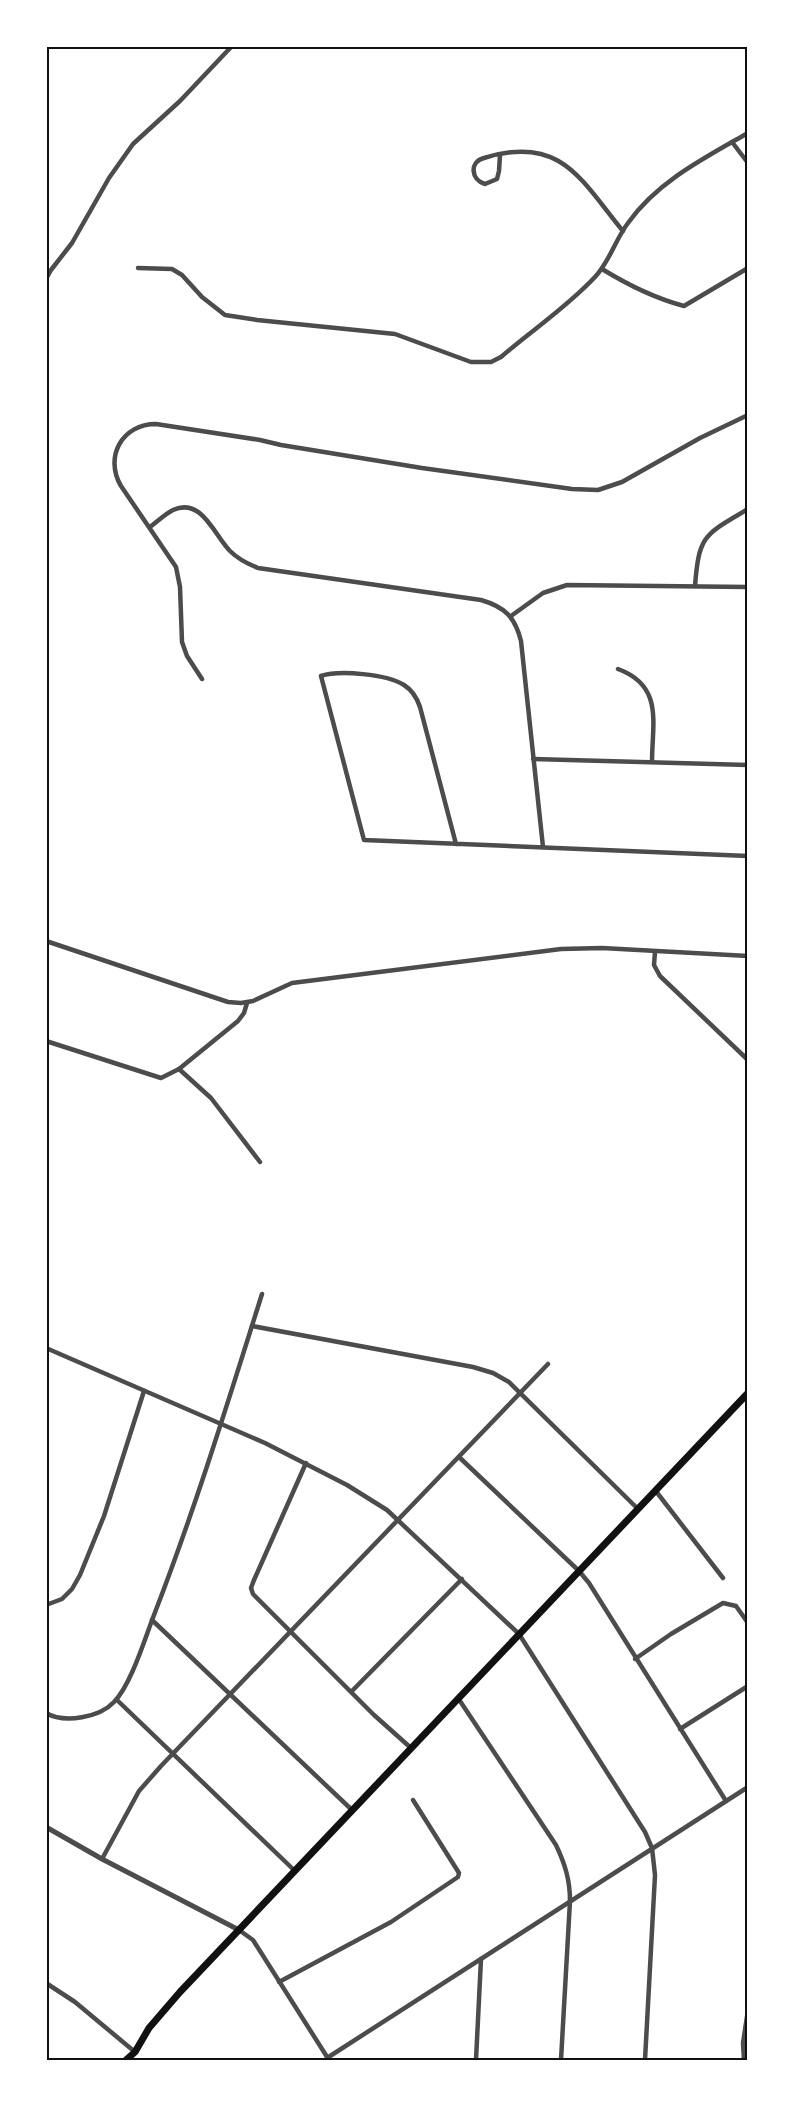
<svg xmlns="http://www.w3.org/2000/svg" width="794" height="2107" font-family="'Fira Sans Condensed',sans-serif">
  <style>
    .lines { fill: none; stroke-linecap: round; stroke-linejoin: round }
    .minor { stroke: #4c4c4c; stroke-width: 4.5 }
    .tertiary { stroke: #4c4c4c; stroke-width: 5 }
    .primary { stroke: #111; stroke-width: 7 }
    .neatline { fill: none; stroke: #111; stroke-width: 2 }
  </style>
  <rect width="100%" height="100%" fill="#fff"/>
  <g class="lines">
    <g class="minor">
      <polyline points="732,142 748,163"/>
      <path d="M500,155L499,171L497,179L485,184C471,180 469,162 484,158C561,134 581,180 623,231"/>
      <path d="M138,268L172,269L182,275L202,297L225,315L257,320L395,334L471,362H491L501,357C532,330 566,308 595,277C610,261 615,240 628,223C657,182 704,158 748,133"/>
      <path d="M602,269C628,285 654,298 684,306L748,268"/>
      <polyline points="46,279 51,270 72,243 109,178 133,144 180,101 232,46"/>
      <path d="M150,527C158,521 165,514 173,510C202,497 214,535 230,551C238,559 248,564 258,568L481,600C505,607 515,617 521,641L543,847"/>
      <path d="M695,586C699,535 704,535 748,509"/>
      <polyline points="511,616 543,593 567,585 748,587"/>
      <path d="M618,669C664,686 652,723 652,762"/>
      <path d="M202,679L187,656L182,642L180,587L176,567L121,486C104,457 122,424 156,424L260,440L281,445L422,468L572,489L598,490L622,482L700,438L748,415"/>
      <polyline points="533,759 748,765"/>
      <path d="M456,844L420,707C417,698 412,690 404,685C387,674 339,670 321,676L364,840L748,856"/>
      <polyline points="46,941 228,1002 241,1003 253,1001 292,983 561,949 602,948 748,956"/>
      <polyline points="655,952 654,965 660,976 748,1060"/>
      <polyline points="46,1041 161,1078 179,1069 238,1021 244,1013 247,1003"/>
      <polyline points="179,1069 211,1098 260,1162"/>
      <polyline points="252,1326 473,1367 493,1373 509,1382 638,1509"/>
      <polyline points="46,1348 265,1443 347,1485 387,1510 519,1634 645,1832 652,1848 655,1875 645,2060"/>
      <polyline points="459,1457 579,1571 589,1583 726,1801"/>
      <polyline points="306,1463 254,1580 251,1588 253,1594 374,1715 411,1748"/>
      <polyline points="655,1490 723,1578"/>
      <polyline points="46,1605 62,1599 72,1589 80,1575 104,1516 144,1391"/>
      <polyline points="152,1620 352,1810"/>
      <polyline points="635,1659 671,1634 723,1603 736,1606 748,1623"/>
      <polyline points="352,1691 462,1579"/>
      <path d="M458,1698L556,1845C565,1864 570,1880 570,1901L561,2060"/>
      <polyline points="117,1700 295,1871"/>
      <path d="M46,1713C65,1724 100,1717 114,1702C131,1685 145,1638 154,1615C195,1509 228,1402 262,1294"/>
      <polyline points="680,1729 748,1686"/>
      <polyline points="102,1859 139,1791 161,1766 548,1364"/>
      <polyline points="239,1930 253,1940 329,2060"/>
      <polyline points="279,1982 391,1922 458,1877 459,1873 413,1800"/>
      <polyline points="46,1983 75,2002 135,2052"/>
      <polyline points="327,2058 748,1787"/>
      <polyline points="476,2060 481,1959"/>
      <polyline points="744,2060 743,2043 748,2010"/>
    </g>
    <polyline class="tertiary" points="46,1827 102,1859 239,1930"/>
    <polyline class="primary" points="126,2060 135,2052 149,2028 180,1992 748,1393"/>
  </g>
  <rect width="794" height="2107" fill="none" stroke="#ffffff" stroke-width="96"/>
  <rect x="48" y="48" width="698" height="2011" class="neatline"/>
</svg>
